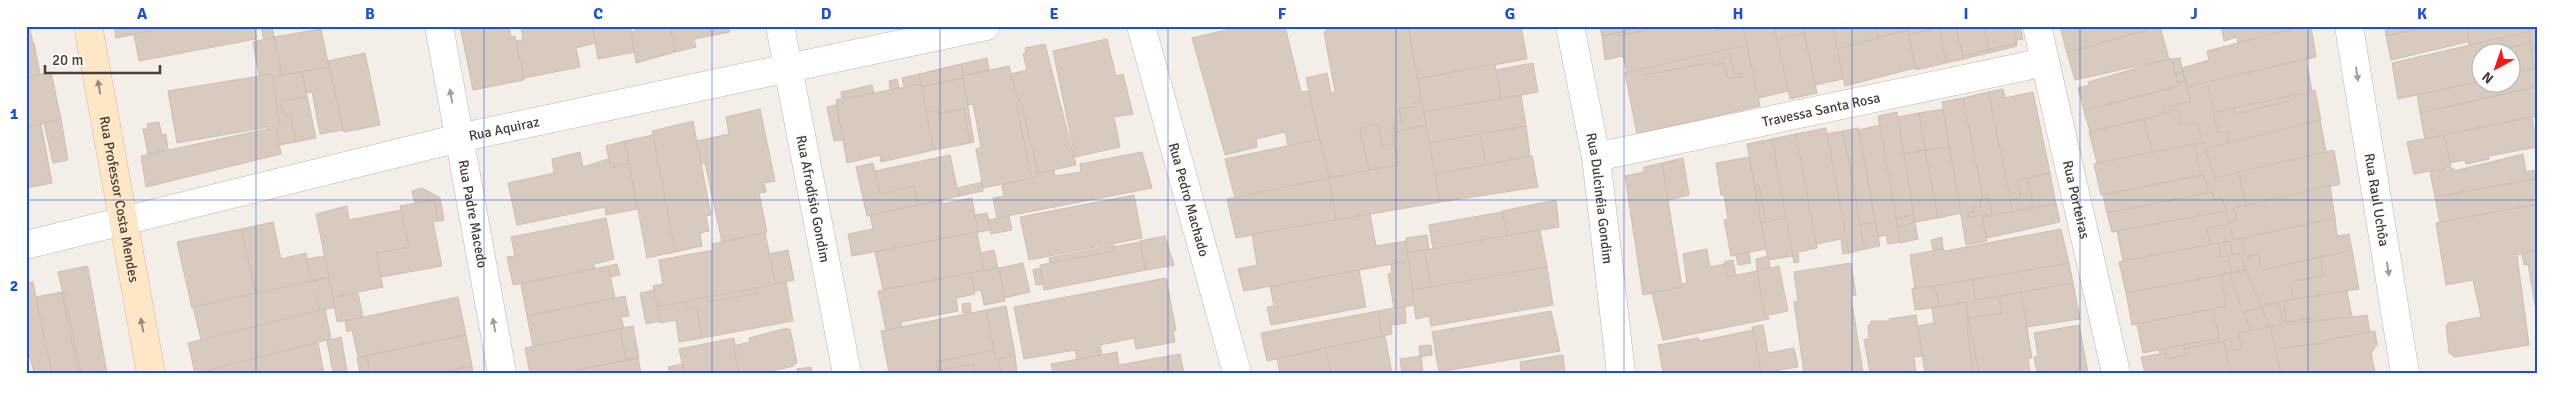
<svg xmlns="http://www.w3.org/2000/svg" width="2564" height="399" font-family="Signika,sans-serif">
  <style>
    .building { fill: #d8cabf; stroke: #d0beb0 }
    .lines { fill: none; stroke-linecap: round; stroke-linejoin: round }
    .street-casing { stroke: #bfb4aa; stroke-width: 29 }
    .secondary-casing { stroke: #d3b997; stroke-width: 29 }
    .street { stroke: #fff; stroke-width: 28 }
    .secondary { stroke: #fee7c6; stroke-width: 28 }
    .oneway { fill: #a29e9a }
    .oneway2 { fill: #998a77 }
    .grid { fill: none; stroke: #1d4ed8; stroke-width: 1; stroke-opacity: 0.55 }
    .labels { text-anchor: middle; stroke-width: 4; stroke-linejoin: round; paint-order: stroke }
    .street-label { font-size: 14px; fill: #463d36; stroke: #fff }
    .neatline { fill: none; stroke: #1d4ed8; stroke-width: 2 }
    .grid-label { font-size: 16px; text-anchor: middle; font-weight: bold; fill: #1d4ed8 }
  </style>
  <rect width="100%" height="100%" fill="#f3eee7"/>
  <g class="building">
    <polygon points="26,26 29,26 33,43 26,45"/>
    <polygon points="114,26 176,26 116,38"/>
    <polygon points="176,26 255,26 256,39 139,61 134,34"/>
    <polygon points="261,26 272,26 274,37 264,40"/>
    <polygon points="460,26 509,26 511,37 515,36 524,80 473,90"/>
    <polygon points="521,26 592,26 595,43 576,48 580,67 524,78 516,41 523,40"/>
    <polygon points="592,26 630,26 635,52 598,59"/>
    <polygon points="635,26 670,26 675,52 636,63 631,32 636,31"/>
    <polygon points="693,26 728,26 730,32 694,39 696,47 675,52 671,30"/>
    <polygon points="1243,26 1285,26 1301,92 1308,91 1320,139 1288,146 1285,132 1256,139 1257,147 1225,155 1192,38"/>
    <polygon points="1326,26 1408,26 1422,103 1414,103 1415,107 1399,109 1402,121 1393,124 1395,133 1392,133 1394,144 1382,146 1378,124 1360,128 1369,170 1329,178 1306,78 1327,73 1331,93 1335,92 1324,32 1327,31"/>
    <polygon points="1408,26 1521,26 1527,59 1418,79"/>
    <polygon points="1600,26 1645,26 1602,36"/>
    <polygon points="1645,26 1661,26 1619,36 1618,33"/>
    <polygon points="1661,26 1709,26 1711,31 1728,26 1743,26 1747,46 1627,72 1623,56 1605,60 1602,36 1618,33 1619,36"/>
    <polygon points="1743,26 1774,26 1789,91 1758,98"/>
    <polygon points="1774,26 1803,26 1804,33 1777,39"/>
    <polygon points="1803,26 1833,26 1843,79 1815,85"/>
    <polygon points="1833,26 1876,26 1879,39 1837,49"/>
    <polygon points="1876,26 1908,26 1908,30 1878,37"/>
    <polygon points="1908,26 1939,26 1939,27 1909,35"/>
    <polygon points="1939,26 1956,26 1964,59 1946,63"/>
    <polygon points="1956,26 1983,26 1989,50 1963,56"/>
    <polygon points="1983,26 2013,26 2017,43 1989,50"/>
    <polygon points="2013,26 2020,26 2023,39 2016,40"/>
    <polygon points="2060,26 2158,26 2158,27 2067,53"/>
    <polygon points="2160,26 2169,59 2075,80 2067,53"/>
    <polygon points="2221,26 2304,26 2238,43 2237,37 2224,41"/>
    <polygon points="2304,26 2311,26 2316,57 2187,87 2182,68 2209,60 2207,51"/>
    <polygon points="2385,26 2434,26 2386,36"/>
    <polygon points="2434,26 2468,26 2471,41 2391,60 2386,36"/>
    <polygon points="2468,26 2528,26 2529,32 2469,45"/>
    <polygon points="2538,26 2538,48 2531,50 2528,28"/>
    <polygon points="1939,27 1946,63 1916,70 1909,35"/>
    <polygon points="321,29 329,67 282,75 274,37"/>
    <polygon points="1908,30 1915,68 1845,86 1837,49"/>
    <polygon points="2529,32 2530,43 2503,49 2501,38"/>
    <polygon points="1804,33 1817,93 1790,99 1777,39"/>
    <polygon points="274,37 282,75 272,77 272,74 259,76 253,42"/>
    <polygon points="2501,38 2503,49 2530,43 2534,69 2512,74 2512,52 2482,52 2482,81 2398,99 2392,63"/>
    <polygon points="1107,39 1116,76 1123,74 1133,114 1114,117 1120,147 1075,157 1053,51"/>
    <polygon points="34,43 40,74 26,78 26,45"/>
    <polygon points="2017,43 2017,46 1989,53 1990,49"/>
    <polygon points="1045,44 1076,165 1038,173 1011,74 1027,70 1023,54 1026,53 1025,48"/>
    <polygon points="1747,46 1760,106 1637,134 1625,73 1643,69 1644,75 1713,62 1713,66 1724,63 1728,78 1742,77 1741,73 1734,74 1729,49"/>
    <polygon points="2538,48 2538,69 2534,69 2531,50"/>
    <polygon points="1729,49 1734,74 1741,73 1742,77 1728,78 1724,63 1713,66 1713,62 1644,75 1643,69"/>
    <polygon points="1989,50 1989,53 1964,59 1963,56"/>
    <polygon points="365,53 380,125 344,132 328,61"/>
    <polygon points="987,58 989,70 963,76 961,64"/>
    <polygon points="2180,58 2183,72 2176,74 2172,59"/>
    <polygon points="2169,59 2172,59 2178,86 2084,111 2078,88 2089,85 2088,82"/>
    <polygon points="2306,59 2312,91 2213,113 2207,82"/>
    <polygon points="1533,63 1538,92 1501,99 1496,70"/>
    <polygon points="961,64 963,78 921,87 919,74"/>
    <polygon points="1495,64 1501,99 1423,112 1418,79"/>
    <polygon points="1009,66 1019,102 1016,103 1032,178 983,188 976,149 981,147 973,104 968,105 963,76"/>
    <polygon points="329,67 343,130 320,134 312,92 306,93 302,72"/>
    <polygon points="2537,68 2538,86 2420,113 2417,95 2482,81 2482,82 2512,82 2512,74"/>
    <polygon points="51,72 61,119 26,128 26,78"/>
    <polygon points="302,72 307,96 281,102 284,115 290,114 296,142 279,145 276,127 280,125 272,77"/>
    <polygon points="2183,72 2185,81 2178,83 2176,74"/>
    <polygon points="272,74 280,125 177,143 168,91"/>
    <polygon points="919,74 921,84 904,87 902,78"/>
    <polygon points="963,78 974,142 970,143 964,108 938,114 938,110 926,112 921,87"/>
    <polygon points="897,79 899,88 890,90 889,81"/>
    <polygon points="2185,81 2191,101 2164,108 2165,114 2090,132 2084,111 2178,86 2178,83"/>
    <polygon points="2207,82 2218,133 2227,131 2229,143 2205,149 2215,178 2239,172 2246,206 2234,208 2237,219 2228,222 2222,199 2215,200 2212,192 2208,193 2204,175 2201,175 2194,144 2204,143 2196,122 2181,125 2177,110 2165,114 2164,108 2191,101 2187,87"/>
    <polygon points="921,84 934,150 881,162 880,155 847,163 836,100"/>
    <polygon points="872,85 874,93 842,99 841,92"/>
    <polygon points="2536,87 2538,116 2425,139 2420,113"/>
    <polygon points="2003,89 2005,98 2033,92 2050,173 2018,180 2021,198 2010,200 1988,92"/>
    <polygon points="2315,90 2321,120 2229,143 2227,131 2218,133 2213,113 2234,108 2235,114 2295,99 2295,95"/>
    <polygon points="1988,92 2013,211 1992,215 1988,198 1983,199 1963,98"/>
    <polygon points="1521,95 1526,126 1429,143 1423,112"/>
    <polygon points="2295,95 2295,99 2235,114 2234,108"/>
    <polygon points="307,96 316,138 296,142 290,114 284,115 281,102"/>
    <polygon points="1963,98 1983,199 1980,199 1981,207 1973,208 1974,212 1968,213 1968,217 1986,214 1986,216 1982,217 1987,241 1966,245 1942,102"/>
    <polygon points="1020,99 1038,173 1035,174 1036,177 1032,178 1016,103"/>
    <polygon points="1414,103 1422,103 1426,125 1395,133 1393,124 1402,121 1399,109 1415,107"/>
    <polygon points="836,105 843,140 834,141 827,107"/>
    <polygon points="964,108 970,143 934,150 926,112 938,110 938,114"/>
    <polygon points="760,109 775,181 764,183 766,192 759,193 767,232 722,242 705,163 701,163 697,141 729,134 726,117"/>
    <polygon points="1943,109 1949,147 1925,150 1919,113"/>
    <polygon points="2177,110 2181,125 2196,122 2204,143 2152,152 2144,119"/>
    <polygon points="1897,112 1914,215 1896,219 1878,116"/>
    <polygon points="1919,113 1925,150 1904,154 1898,117"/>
    <polygon points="2532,117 2537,147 2489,156 2489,159 2466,164 2465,160 2450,163 2444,135"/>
    <polygon points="61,119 68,160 53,163 44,123"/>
    <polygon points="2144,119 2152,152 2097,163 2089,132"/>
    <polygon points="2320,120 2326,152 2215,178 2205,149"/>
    <polygon points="693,121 711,215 706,216 709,231 700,233 702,246 675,252 652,131"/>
    <polygon points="159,122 162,135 166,134 168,150 148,154 143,129 148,129 147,124"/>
    <polygon points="41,124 52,183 26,188 26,128"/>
    <polygon points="1378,124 1382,146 1394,144 1399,165 1369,170 1360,128"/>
    <polygon points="1426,125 1440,202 1336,220 1329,178 1399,165 1392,133"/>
    <polygon points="1880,125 1900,242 1888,244 1886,235 1878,237 1859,130"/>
    <polygon points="1526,126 1530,156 1486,165 1480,134"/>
    <polygon points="276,127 281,154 146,187 141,156"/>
    <polygon points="1826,128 1849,253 1843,254 1841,239 1816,244 1796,134"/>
    <polygon points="1858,128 1875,222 1860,225 1843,131"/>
    <polygon points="1843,131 1865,249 1849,253 1827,134"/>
    <polygon points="1480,134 1486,165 1435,174 1429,143"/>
    <polygon points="1796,134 1817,248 1798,252 1799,262 1794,263 1772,139"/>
    <polygon points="653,135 675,252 647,258 625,141"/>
    <polygon points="2444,135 2451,167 2414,174 2407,142"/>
    <polygon points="1320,139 1329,178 1235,198 1225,159"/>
    <polygon points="1772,139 1786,218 1766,222 1759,185 1755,186 1747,144"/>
    <polygon points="625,141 629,163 611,168 606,146"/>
    <polygon points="2194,144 2201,175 2101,195 2094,164"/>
    <polygon points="1949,147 1961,213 1938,218 1925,150"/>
    <polygon points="1925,150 1938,218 1915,222 1904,154"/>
    <polygon points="2334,150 2340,184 2246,206 2239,172"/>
    <polygon points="580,152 583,167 608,159 611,168 629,163 637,209 606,215 605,207 517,225 508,183 554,173 552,159"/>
    <polygon points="1142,152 1152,188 997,218 993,198 1004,196 1002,185 1032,178 1036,177 1035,174 1054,170 1055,176 1081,172 1080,164"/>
    <polygon points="2523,154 2526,172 2534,170 2535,179 2435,197 2430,172 2454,168 2454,171"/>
    <polygon points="950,155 959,196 918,205 914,186 880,194 875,171"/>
    <polygon points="1532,156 1538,187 1440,202 1435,174"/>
    <polygon points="1749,157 1766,249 1731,256 1724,220 1728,219 1724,195 1721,195 1716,163"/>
    <polygon points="1683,158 1689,195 1668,200 1662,163"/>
    <polygon points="873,163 880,194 914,186 918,205 867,216 856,167"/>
    <polygon points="1662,163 1682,287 1643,295 1625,176 1644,172 1644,167"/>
    <polygon points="2050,173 2056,204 2034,207 2027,178"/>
    <polygon points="2204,175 2208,193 2107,213 2103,195"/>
    <polygon points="1329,178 1336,220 1236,238 1227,199"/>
    <polygon points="2027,178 2034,207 2013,211 2010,200 2021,198 2018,180"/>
    <polygon points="2535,179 2538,204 2440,223 2435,197"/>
    <polygon points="982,182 983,191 959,196 958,188"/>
    <polygon points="1759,185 1766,222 1761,223 1755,186"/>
    <polygon points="2330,186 2335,218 2234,240 2228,222 2237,219 2234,208"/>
    <polygon points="422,188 440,198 444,220 438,221 434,200 415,204 412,191"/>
    <polygon points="2212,192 2215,200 2222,199 2226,211 2112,232 2107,213"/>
    <polygon points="1134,195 1142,238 1029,260 1020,217"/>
    <polygon points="972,198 978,232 852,256 848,234 873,229 870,215 942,200 942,204"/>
    <polygon points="1988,198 1992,215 1986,216 1986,214 1968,217 1968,213 1974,212 1973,208 1981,207 1980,199"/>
    <polygon points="434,200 438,221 433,222 442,266 381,277 376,253 409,247 400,206"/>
    <polygon points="1556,200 1559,227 1507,236 1502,211"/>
    <polygon points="2056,204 2060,222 1987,238 1982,217"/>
    <polygon points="2538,204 2538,250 2517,255 2529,345 2455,357 2449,353 2446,326 2448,323 2481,317 2473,280 2446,285 2436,223"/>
    <polygon points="347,206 349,220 401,210 409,247 376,253 383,287 333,297 316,214"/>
    <polygon points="2226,211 2229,224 2207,228 2210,245 2123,261 2117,231"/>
    <polygon points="1502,212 1507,236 1433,249 1429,225"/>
    <polygon points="987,213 991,230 978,232 975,215"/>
    <polygon points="1370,214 1376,246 1406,241 1409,261 1244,291 1238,269 1257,265 1252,234"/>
    <polygon points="1914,215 1915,222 1898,228 1896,219"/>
    <polygon points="1009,216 1012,230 991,234 989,220"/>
    <polygon points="606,218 614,259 594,264 595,268 513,285 507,257 515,256 511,237"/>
    <polygon points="1786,218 1793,256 1768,260 1761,223"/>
    <polygon points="2335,218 2337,236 2349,234 2352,250 2262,270 2258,254 2246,257 2241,239"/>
    <polygon points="273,222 281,259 306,253 311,282 256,294 241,229"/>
    <polygon points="1875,222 1880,246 1865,249 1860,225"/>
    <polygon points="1915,222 1918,239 1900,243 1898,228"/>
    <polygon points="2229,224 2234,240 2241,239 2246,257 2258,254 2262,270 2321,257 2323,276 2290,282 2294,299 2284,301 2286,322 2310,318 2310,321 2283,324 2279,302 2261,306 2239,253 2232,255 2230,241 2210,245 2207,228"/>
    <polygon points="241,229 256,294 192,308 177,242"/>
    <polygon points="2061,229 2069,263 1915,289 1910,255 1943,249 1945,251"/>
    <polygon points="1540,230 1547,267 1431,287 1424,250"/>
    <polygon points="977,232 984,271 883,290 875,252"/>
    <polygon points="765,233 776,284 657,307 653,286 663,284 659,260 713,250 712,244"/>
    <polygon points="1427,235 1429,249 1407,253 1406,238"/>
    <polygon points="1165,236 1174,265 1146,270 1140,241"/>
    <polygon points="1942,237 1943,249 1933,250 1931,240"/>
    <polygon points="2230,241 2232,255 2239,253 2246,270 2232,273 2228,256 2221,257 2218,243"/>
    <polygon points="1140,242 1146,270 1044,290 1040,265 1114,251 1114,247"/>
    <polygon points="2218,243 2221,257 2228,256 2232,273 2126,293 2119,262"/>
    <polygon points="1114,245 1114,251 1050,263 1049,258"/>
    <polygon points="1707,249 1710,267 1724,264 1727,277 1757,271 1765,316 1767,315 1769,319 1663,340 1652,293 1682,287 1682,284 1687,283 1683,254"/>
    <polygon points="788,250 794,280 776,284 769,254"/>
    <polygon points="994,250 998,268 984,271 981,253"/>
    <polygon points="1424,250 1431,287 1412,290 1407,253"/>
    <polygon points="2352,250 2359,289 2294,299 2290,282 2323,276 2321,257"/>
    <polygon points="2538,250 2538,322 2528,264 2524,265 2522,253"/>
    <polygon points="1749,253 1751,263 1738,265 1736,255"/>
    <polygon points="324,256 329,277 311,282 307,259"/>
    <polygon points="1768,256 1770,268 1757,271 1756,259"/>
    <polygon points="1733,260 1736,275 1727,277 1724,262"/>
    <polygon points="1409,261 1414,305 1394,308 1388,274 1392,273 1391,264"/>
    <polygon points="1023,263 1030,292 1004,298 999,268"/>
    <polygon points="1851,263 1856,295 1851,296 1863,373 1804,373 1794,302 1798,301 1794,272"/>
    <polygon points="2069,263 2073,283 1975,300 1973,280"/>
    <polygon points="617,264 620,275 610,277 608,266"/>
    <polygon points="87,266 88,268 107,373 81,373 58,272"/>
    <polygon points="608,266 615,298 527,316 521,284"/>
    <polygon points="1779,266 1788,311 1765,316 1757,271"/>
    <polygon points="1547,267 1553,305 1431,326 1429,316 1416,319 1412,290"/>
    <polygon points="999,268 1005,301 984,305 981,290 974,291 970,273"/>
    <polygon points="1040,268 1043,284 1036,285 1033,270"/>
    <polygon points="1359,270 1366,307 1271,325 1267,307 1274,306 1270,287"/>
    <polygon points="2246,270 2261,307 2243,313 2229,273"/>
    <polygon points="970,273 975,294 956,298 958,311 901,322 902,327 886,331 878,291"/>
    <polygon points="2229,273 2250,331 2238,333 2239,337 2184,349 2183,345 2219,338 2213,309 2226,306 2221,275"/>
    <polygon points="2221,275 2226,306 2132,325 2126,293"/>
    <polygon points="329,277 335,307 320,311 314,281"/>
    <polygon points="1166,278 1176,330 1173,331 1175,342 1136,349 1134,338 1100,345 1102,355 1077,359 1075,350 1024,359 1014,307"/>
    <polygon points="1973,280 1975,300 1999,297 2002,313 1968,318 1966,302 1939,307 1935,286"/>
    <polygon points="312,281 319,311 201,340 193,307"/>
    <polygon points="33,282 36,297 52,373 34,373 30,357 26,358 26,283"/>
    <polygon points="786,282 793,321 702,338 696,307 686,309 685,302 706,297 707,302 758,293 757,288"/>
    <polygon points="2073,283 2080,319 2027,327 2021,292"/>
    <polygon points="1935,286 1939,307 1915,310 1912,289"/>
    <polygon points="757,288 758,293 707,302 706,297"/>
    <polygon points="654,290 660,321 646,324 640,293"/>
    <polygon points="2347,291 2352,317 2310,321 2310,318 2286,322 2284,301"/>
    <polygon points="62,292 62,293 78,373 52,373 36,297"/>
    <polygon points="64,292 81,373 78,373 62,293"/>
    <polygon points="2021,292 2032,358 2028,358 2030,373 1979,373 1968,318 2002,313 1999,297"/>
    <polygon points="358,293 363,317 337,322 333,297"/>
    <polygon points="625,296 629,316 621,317 624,328 533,346 527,316"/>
    <polygon points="458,297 466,335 358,357 352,330 347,332 345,321"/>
    <polygon points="685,302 686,309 696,307 702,338 679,342 676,320 660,323 657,307"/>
    <polygon points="1966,302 1968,319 1966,319 1973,373 1925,373 1918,326 1934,323 1932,308"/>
    <polygon points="2279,302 2283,324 2269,326 2261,306"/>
    <polygon points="970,303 971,312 963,313 962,304"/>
    <polygon points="1006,306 1015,355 996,359 986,310"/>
    <polygon points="1405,306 1406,323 1391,325 1392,334 1382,336 1378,311"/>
    <polygon points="2261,307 2270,327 2250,331 2245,312"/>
    <polygon points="325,309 331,339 195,373 188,343"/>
    <polygon points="2213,309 2219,338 2143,353 2137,324"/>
    <polygon points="986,310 994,350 936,362 938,371 889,373 881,331"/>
    <polygon points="1378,311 1382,336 1267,361 1261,333"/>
    <polygon points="1551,311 1560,351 1439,372 1432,332"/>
    <polygon points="1916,315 1922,356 1914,357 1916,373 1870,373 1864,340 1869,338 1868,325 1871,324 1871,321 1890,321 1889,319"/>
    <polygon points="2367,315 2370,332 2326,340 2326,343 2275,349 2270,327"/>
    <polygon points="1966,319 1968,319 1979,373 1973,373"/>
    <polygon points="1763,325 1768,353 1794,348 1798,367 1761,373 1752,327"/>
    <polygon points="2079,325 2088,373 2037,373 2034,357 2038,356 2034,333"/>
    <polygon points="633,326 639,358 626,360 620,329"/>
    <polygon points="2270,327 2281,373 2231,373 2226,352 2242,348 2238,333"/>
    <polygon points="787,328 787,330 790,329 797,363 794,363 794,366 763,373 739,373 733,346 750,342 749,338"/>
    <polygon points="620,329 626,360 565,373 530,373 525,348"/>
    <polygon points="1753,330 1761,373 1663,373 1658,345 1698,338 1699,341"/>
    <polygon points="2375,331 2377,345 2371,353 2375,373 2281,373 2275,349 2326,343 2326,340"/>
    <polygon points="466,335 472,366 439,373 370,373 367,356"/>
    <polygon points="1385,336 1392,373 1331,373 1325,348"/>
    <polygon points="341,337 347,371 333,373 327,341"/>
    <polygon points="2239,337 2242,348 2226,352 2224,340"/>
    <polygon points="734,338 735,345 733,346 739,373 684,373 679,349"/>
    <polygon points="2224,341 2231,373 2145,373 2141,357 2165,353 2167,359 2185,355 2184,349"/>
    <polygon points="318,343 324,373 199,373 260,357"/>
    <polygon points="1431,345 1432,355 1420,357 1419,346"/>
    <polygon points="2183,345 2185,355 2167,359 2165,353 2160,354 2159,350"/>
    <polygon points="1325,348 1331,373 1280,373 1277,359"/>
    <polygon points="994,350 996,359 998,359 1001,373 975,373 973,364 938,371 936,362"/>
    <polygon points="1117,352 1119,365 1180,354 1184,373 1053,373 1051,364"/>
    <polygon points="1015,355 1017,373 1001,373 998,359"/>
    <polygon points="1563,355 1565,373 1513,373 1521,371 1520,362"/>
    <polygon points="367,356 370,373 360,373 357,358"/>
    <polygon points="1421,356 1423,373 1402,373 1400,359"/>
    <polygon points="638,358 641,373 565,373 597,366"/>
    <polygon points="683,364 684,373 670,373 668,367"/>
    <polygon points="973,364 975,373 930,373 946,369"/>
    <polygon points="472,366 473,373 439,373"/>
    <polygon points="811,367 812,373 798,373 797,369"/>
  </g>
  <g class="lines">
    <defs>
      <g id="street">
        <path id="s1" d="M439,26L502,373"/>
        <path id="s2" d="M780,26L847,373"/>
        <path id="s3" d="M1141,26L1237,373"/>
        <path id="s4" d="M1570,26L1596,157L1621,373"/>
        <path id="s5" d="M2037,26L2116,373"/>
        <path id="s6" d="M2349,26L2405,373"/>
        <path id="s7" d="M1596,157L2045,62"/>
        <path id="s8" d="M26,245L459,138L986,26"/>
      </g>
      <g id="secondary">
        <path id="s9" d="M88,26L151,373"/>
      </g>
    </defs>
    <use href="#street" class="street-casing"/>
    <use href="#secondary" class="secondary-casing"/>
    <use href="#street" class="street"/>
    <use href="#secondary" class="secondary"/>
  </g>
  <defs><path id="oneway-solid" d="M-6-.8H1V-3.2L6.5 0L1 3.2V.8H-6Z" transform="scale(1.25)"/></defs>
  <g class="oneway">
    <use href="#oneway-solid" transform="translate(2357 74) rotate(81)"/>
    <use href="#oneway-solid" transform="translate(451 96) rotate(-100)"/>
    <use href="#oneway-solid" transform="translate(2388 269) rotate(81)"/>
    <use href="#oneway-solid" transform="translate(494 325) rotate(-100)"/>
  </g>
  <g class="oneway2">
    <use href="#oneway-solid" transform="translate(99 87) rotate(-100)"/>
    <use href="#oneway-solid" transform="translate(142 325) rotate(-101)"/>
  </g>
  <path class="grid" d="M256,26V373M484,26V373M712,26V373M940,26V373M1168,26V373M1396,26V373M1624,26V373M1852,26V373M2080,26V373M2308,26V373M26,200H2538"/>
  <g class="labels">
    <g class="street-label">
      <text dy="5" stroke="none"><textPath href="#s7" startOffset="230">Travessa Santa Rosa</textPath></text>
      <text dy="5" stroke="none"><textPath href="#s8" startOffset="492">Rua Aquiraz</textPath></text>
      <text dy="5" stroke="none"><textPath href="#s4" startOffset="175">Rua Dulcinéia Gondim</textPath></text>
      <text dy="5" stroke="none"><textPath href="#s5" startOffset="178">Rua Porteiras</textPath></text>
      <text dy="5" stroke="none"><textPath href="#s9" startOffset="176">Rua Professor Costa Mendes</textPath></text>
      <text dy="5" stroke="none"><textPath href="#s2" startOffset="176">Rua Afrodísio Gondim</textPath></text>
      <text dy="5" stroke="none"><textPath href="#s3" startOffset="180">Rua Pedro Machado</textPath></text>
      <text dy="5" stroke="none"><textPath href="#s6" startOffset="176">Rua Raul Uchôa</textPath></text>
      <text dy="5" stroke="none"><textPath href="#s1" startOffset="191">Rua Padre Macedo</textPath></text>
    </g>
  </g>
  <rect width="2564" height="399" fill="none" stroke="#ffffff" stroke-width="55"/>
  <g transform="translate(2496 68) rotate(220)"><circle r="24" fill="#ffffff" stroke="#b5b1af"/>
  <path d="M0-4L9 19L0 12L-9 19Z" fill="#f8191d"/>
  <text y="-8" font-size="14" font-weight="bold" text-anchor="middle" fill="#463d36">N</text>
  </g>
  <path d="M45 65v8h115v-8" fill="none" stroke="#463d36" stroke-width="2.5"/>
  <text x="52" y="65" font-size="15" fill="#463d36" stroke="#ffffff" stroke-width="4" paint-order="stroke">20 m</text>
  <rect x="28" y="28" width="2508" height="344" class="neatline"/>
  <g class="grid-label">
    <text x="142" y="19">A</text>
    <text x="370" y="19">B</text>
    <text x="598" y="19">C</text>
    <text x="826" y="19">D</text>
    <text x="1054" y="19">E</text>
    <text x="1282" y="19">F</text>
    <text x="1510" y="19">G</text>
    <text x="1738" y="19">H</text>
    <text x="1966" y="19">I</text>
    <text x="2194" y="19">J</text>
    <text x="2422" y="19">K</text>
    <text x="14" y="119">1</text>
    <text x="14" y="291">2</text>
  </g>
</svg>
